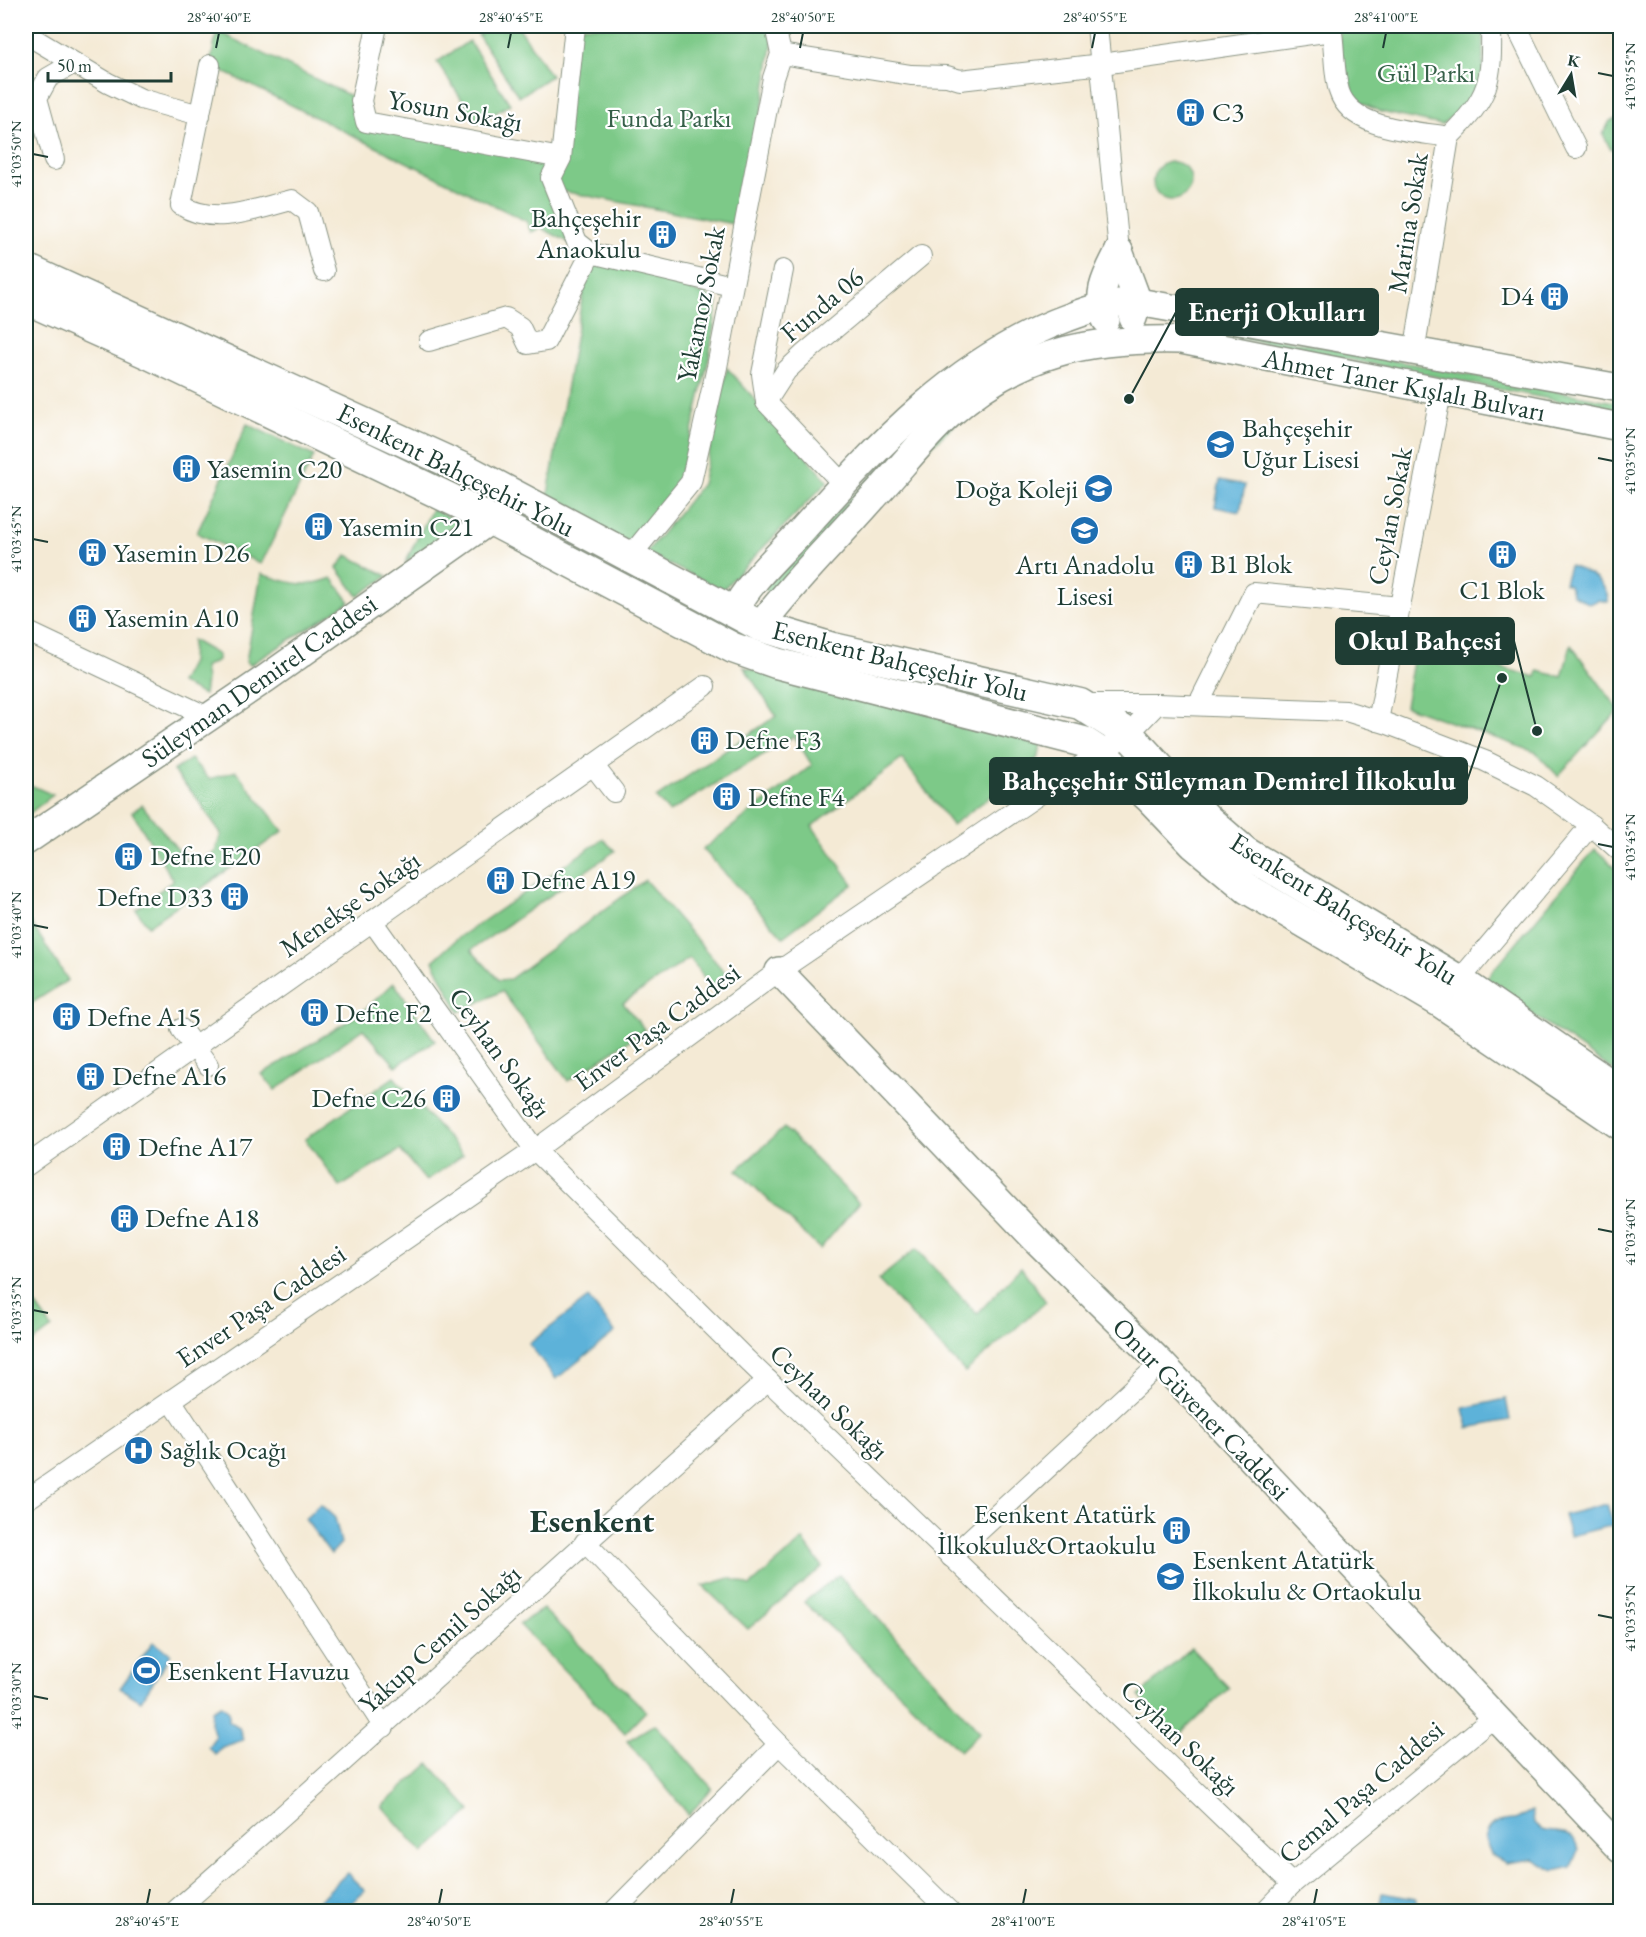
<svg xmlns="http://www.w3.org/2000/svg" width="1646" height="1937" font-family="'EB Garamond',serif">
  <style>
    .green { fill: #7dc988; stroke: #4e835e; stroke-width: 1.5 }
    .water { fill: #5db2d9; stroke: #3e7886; stroke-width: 1.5 }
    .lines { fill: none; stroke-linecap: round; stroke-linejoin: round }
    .street-casing { stroke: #8a9484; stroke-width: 22 }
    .secondary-casing { stroke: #8a9484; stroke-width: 30 }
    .primary-casing { stroke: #8a9484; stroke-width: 33 }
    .street { stroke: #fff; stroke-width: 20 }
    .secondary { stroke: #fff; stroke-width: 27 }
    .primary { stroke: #fff; stroke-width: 30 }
    .ticks { fill: none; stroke: #1f3d34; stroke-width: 2 }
    .labels { text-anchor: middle; stroke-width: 4.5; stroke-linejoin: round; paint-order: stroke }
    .park-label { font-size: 27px; fill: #366049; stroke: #fff }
    .street-label { font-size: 27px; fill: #1f3d34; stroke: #fff }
    .poi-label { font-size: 27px; fill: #1f3d34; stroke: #fff; text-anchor: start }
    .district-label { font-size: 33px; font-weight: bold; fill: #1f3d34; stroke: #fff }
    .leader { fill: none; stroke: #1f3d34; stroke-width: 2 }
    .callout-dot { fill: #1f3d34; stroke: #fff; stroke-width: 2 }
    .callout { fill: #1f3d34; stroke: #1f3d34; stroke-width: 2 }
    .callout-label { font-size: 28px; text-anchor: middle; font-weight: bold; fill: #fff }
    .neatline { fill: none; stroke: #1f3d34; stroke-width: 2 }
    .ticks-label { font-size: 15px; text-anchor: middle; fill: #1f3d34 }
  </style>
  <rect width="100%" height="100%" fill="#fff"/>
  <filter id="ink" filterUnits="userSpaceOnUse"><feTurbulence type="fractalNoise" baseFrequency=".0167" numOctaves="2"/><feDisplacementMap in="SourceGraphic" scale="12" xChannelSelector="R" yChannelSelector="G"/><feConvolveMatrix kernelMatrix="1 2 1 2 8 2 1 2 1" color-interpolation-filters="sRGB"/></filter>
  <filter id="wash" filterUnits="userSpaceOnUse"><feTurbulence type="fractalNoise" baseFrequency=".008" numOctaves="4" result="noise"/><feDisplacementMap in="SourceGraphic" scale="24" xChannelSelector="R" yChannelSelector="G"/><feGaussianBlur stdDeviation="1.35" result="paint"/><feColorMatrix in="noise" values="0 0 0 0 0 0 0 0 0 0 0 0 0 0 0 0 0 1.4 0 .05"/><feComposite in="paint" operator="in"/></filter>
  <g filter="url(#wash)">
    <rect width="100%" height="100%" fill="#f4ead5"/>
    <g class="green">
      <polygon points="493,26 518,26 551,76 519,97 478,35"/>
      <polygon points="575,26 775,26 744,226 557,190 591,253 718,300 709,358 680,483 628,543 547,500 590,253 541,228 531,232 526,221 210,65 217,31 361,101 366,122 561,158"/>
      <polygon points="1338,26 1483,26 1483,79 1463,108 1441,125 1381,112 1355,100 1341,52"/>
      <polygon points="469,41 510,104 478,124 437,62"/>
      <polygon points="1620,118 1620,150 1610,148 1603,134 1610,121"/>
      <circle cx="1172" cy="181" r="19"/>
      <polygon points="1189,322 1620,403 1620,413 1188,328"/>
      <polygon points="1055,334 1059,343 1033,353 770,594 764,588 940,404"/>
      <polygon points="727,368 828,481 722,590 646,553 702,484"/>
      <polygon points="247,424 314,456 261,564 197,533"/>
      <polygon points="432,509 456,520 453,528 405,563"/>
      <polygon points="347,555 388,576 358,596 337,568"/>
      <path d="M261,574C291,583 302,589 332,578L350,602L250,665L246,662Z"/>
      <polygon points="192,640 218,655 218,660 204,667 206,680 204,695 180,683 191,662"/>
      <polygon points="1571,645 1619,710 1558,776 1535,752 1405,706 1415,650 1447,653 1536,677 1538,671 1562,677"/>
      <polygon points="744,667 1041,742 1039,756 1029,768 952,825 902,759 812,826 853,884 783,937 703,849 812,765 794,736 669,812 656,798 776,716"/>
      <polygon points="191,759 209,779 236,771 283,831 148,926 136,910 173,880 132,812 142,805 190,865 215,852 221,834 196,797 173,771"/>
      <polygon points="26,783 53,795 26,816"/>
      <polygon points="603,839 615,851 471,950 499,980 510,979 645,880 728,976 710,986 690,958 623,1003 645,1030 568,1081 502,991 459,1012 433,961 457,939"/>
      <polygon points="1595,849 1620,872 1620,1075 1484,981"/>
      <polygon points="26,915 68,980 26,1007"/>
      <polygon points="394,983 435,1041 396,1066 363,1029 275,1090 262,1074 361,1013"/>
      <polygon points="394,1077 463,1155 426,1181 400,1150 340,1187 305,1139"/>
      <polygon points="784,1128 859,1203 820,1249 737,1170"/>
      <polygon points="916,1249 977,1314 1021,1267 1046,1302 965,1372 878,1280"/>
      <polygon points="26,1292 52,1328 26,1347"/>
      <polygon points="803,1540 822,1567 748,1629 703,1586 730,1578 750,1586"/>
      <polygon points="839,1575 980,1732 960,1751 804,1602"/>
      <polygon points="543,1609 646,1711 625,1733 519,1624"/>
      <polygon points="1191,1648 1229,1688 1177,1737 1139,1696"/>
      <polygon points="655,1724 712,1788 689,1815 627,1741"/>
      <polygon points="429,1764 471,1811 423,1853 382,1806"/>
    </g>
    <g class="water">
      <polygon points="1220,480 1245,485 1240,512 1215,507"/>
      <path d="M1569,566C1585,570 1609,582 1608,602L1598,600L1590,604L1573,595L1569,585L1564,583Z"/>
      <polygon points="588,1298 615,1332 556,1379 529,1344"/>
      <polygon points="1506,1399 1510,1420 1468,1428 1464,1408"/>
      <polygon points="320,1504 335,1518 341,1543 331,1554 305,1519"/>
      <polygon points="1607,1504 1613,1525 1570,1536 1564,1515"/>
      <polygon points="153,1642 171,1654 141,1701 120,1688"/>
      <polygon points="221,1705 229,1711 229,1721 239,1727 243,1740 222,1747 215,1754 208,1747 215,1737 211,1723 212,1710"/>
      <path d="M1532,1811L1534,1823L1542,1830C1559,1835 1573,1826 1578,1850L1571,1867L1554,1871L1534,1859L1506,1863L1491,1855L1485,1838C1490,1821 1499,1821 1514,1820C1520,1819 1526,1813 1532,1811Z"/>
      <polygon points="347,1873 365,1891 343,1911 322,1911 315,1904"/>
      <polygon points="1382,1893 1417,1899 1415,1911 1378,1911"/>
    </g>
  </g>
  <g filter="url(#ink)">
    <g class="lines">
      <defs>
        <g id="street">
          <polyline points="377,26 361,101 366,122 561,158"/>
          <polyline points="575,26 561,158 551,178 577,242 591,253 732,286"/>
          <polyline points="1097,26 1119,251"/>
          <path d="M1331,26C1335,46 1333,71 1339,91C1351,130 1415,131 1449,137"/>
          <polyline points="1516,26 1576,148"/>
          <polyline points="26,34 108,83 141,99 200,115"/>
          <polyline points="781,54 911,75 947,76 960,80 1102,64 1332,31"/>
          <path d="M210,65L181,205C214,227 257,208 292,200L308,212L324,271"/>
          <path d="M1449,137C1490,96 1492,82 1491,26"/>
          <polyline points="54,160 37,98 48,78 74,63"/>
          <polyline points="783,270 762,374 766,402 843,484"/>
          <polyline points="429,341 506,318 520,327 528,344 546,341 591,253"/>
          <polyline points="1414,353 1449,137"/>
          <polyline points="766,402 786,371 803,355 921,256"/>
          <polyline points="637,548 691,482 717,367 773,78 781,54 775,26"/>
          <polyline points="26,631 208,717"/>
          <polyline points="1199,703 1254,593 1400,607"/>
          <polyline points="1081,704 1157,704"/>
          <polyline points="1378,721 1441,392"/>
          <polyline points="593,765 614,792"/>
          <polyline points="372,921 535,1150 749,1362 1292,1884"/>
          <polyline points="1451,990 1591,825"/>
          <polyline points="181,1029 208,1065"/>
          <polyline points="26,1166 705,686"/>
          <polyline points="171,1400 384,1727"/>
          <polyline points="26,1500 535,1150 779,971 1128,734 1157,704 1346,711 1388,724 1485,761 1536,786 1591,825 1620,851"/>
          <polyline points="585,1542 779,1744 950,1912"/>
          <polyline points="951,1557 1161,1363"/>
          <path d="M174,1912C374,1736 569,1556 768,1380"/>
          <polyline points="613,1912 779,1744"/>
          <polyline points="1265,1912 1292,1884 1494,1717"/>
        </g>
        <g id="secondary">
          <polyline points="1119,251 1138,302 1133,318"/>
          <path d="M1106,320C1095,293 1107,275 1119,251"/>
          <path d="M733,613C749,581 779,555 803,529C879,444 958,358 1067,318C1091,309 1112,301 1138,302L1620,388"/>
          <path d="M760,626C794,581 835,541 872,499C898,472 921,440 949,415C1020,351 1089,338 1181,340L1620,427"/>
          <polyline points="26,841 265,679 492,519"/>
          <polyline points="779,971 1035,1239 1161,1363 1620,1849"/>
        </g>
        <g id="primary">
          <polyline points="26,269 471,472 760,626 833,648 1080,704 1128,734 1207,819 1245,852 1458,980 1620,1091"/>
          <polyline points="26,299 151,355 459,503 733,648 776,663 1084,742 1101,753 1150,798 1194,844 1248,889 1442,1003 1620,1124"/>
        </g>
      </defs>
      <use href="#street" class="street-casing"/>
      <use href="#secondary" class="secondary-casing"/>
      <use href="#primary" class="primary-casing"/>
      <use href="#street" class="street"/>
      <use href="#secondary" class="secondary"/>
      <use href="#primary" class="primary"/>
    </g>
  </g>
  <path class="ticks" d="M216,48L219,33M508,48L511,33M800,48L803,33M1092,48L1095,33M1383,48L1386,33M1598,73L1613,76M33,154L48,157M1598,458L1613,461M33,539L48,542M1598,844L1613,847M33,925L48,928M1598,1229L1613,1232M33,1310L48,1313M1598,1615L1613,1618M33,1696L48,1699M147,1904L150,1889M439,1904L442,1889M731,1904L734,1889M1023,1904L1026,1889M1314,1904L1317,1889"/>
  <defs>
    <symbol id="building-disc" viewBox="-11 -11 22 22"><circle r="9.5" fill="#1f6fb2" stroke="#fff"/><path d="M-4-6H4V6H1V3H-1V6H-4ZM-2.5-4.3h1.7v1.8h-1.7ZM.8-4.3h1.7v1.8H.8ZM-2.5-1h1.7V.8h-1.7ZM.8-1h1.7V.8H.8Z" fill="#fff"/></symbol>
    <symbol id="school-disc" viewBox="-11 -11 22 22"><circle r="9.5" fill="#1f6fb2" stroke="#fff"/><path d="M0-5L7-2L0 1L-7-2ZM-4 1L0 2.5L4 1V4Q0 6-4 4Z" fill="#fff"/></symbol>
    <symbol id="hospital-disc" viewBox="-11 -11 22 22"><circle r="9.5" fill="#1f6fb2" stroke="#fff"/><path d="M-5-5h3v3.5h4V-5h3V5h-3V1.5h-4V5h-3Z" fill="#fff"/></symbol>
    <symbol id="stadium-disc" viewBox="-11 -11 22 22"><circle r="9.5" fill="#1f6fb2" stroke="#fff"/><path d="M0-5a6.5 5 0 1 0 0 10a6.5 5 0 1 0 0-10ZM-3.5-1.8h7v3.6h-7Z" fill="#fff"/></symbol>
  </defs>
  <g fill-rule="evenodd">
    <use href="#building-disc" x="1174" y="96" width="33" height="33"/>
    <use href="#building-disc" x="646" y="218" width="33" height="33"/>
    <use href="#building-disc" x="1538" y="280" width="33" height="33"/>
    <use href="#school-disc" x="1204" y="428" width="33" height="33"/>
    <use href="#building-disc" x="170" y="452" width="33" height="33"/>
    <use href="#school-disc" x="1082" y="472" width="33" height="33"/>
    <use href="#building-disc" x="302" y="510" width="33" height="33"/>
    <use href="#school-disc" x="1068" y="514" width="33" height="33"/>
    <use href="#building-disc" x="76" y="536" width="33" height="33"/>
    <use href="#building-disc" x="1486" y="538" width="33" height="33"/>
    <use href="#building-disc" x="1172" y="548" width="33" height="33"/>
    <use href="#building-disc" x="66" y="602" width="33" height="33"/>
    <use href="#building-disc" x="688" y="724" width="33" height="33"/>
    <use href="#building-disc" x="710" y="780" width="33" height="33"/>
    <use href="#building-disc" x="112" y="840" width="33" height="33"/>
    <use href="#building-disc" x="484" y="864" width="33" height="33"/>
    <use href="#building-disc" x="218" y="880" width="33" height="33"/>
    <use href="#building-disc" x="298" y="996" width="33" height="33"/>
    <use href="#building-disc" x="50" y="1000" width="33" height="33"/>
    <use href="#building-disc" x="74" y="1060" width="33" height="33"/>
    <use href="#building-disc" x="430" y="1082" width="33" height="33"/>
    <use href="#building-disc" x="100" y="1130" width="33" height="33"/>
    <use href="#building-disc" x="108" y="1202" width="33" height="33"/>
    <use href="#hospital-disc" x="122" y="1434" width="33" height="33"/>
    <use href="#building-disc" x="1160" y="1514" width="33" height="33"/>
    <use href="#school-disc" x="1154" y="1560" width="33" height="33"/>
    <use href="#stadium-disc" x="130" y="1654" width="33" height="33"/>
  </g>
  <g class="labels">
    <g class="park-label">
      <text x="1426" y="82">Gül Parkı</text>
      <text x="669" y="127">Funda Parkı</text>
    </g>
    <g class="street-label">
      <text transform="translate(455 111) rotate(10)" y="9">Yosun Sokağı</text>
      <text transform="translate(1408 223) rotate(-81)" y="9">Marina Sokak</text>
      <text transform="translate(701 304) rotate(-79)" y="9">Yakamoz Sokak</text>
      <text transform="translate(822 305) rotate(-40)" y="9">Funda 06</text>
      <text transform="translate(1404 385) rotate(11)" y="9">Ahmet Taner Kışlalı Bulvarı</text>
      <text transform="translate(456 470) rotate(27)" y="9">Esenkent Bahçeşehir Yolu</text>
      <text transform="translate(1390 516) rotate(-79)" y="9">Ceylan Sokak</text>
      <text transform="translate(900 661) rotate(14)" y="9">Esenkent Bahçeşehir Yolu</text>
      <text transform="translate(259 681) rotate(-35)" y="9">Süleyman Demirel Caddesi</text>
      <text transform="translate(350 904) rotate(-35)" y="9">Menekşe Sokağı</text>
      <text transform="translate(1344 909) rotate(32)" y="9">Esenkent Bahçeşehir Yolu</text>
      <text transform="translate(657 1027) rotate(-36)" y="9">Enver Paşa Caddesi</text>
      <text transform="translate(500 1053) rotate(54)" y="9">Ceyhan Sokağı</text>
      <text transform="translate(261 1306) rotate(-34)" y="9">Enver Paşa Caddesi</text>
      <text transform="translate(829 1402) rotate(44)" y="9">Ceyhan Sokağı</text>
      <text transform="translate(1201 1409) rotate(46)" y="9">Onur Güvener Caddesi</text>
      <text transform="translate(440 1639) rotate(-42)" y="9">Yakup Cemil Sokağı</text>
      <text transform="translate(1180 1738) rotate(44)" y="9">Ceyhan Sokağı</text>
      <text transform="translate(1361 1792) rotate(-40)" y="9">Cemal Paşa Caddesi</text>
    </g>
    <g class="poi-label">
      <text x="1212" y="121">C3</text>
      <text x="641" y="227" text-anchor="end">Bahçeşehir<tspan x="641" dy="31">Anaokulu</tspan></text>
      <text x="1534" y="305" text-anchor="end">D4</text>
      <text x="1242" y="437">Bahçeşehir<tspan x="1242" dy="31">Uğur Lisesi</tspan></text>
      <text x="207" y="478">Yasemin C20</text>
      <text x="1078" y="498" text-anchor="end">Doğa Koleji</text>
      <text x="339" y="536">Yasemin C21</text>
      <text x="113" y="562">Yasemin D26</text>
      <text x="1210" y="573">B1 Blok</text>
      <text x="1085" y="574" text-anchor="middle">Artı Anadolu<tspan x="1085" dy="31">Lisesi</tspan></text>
      <text x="1502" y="599" text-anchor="middle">C1 Blok</text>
      <text x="104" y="627">Yasemin A10</text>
      <text x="725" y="749">Defne F3</text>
      <text x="748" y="806">Defne F4</text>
      <text x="150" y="865">Defne E20</text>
      <text x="521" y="889">Defne A19</text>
      <text x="213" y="906" text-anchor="end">Defne D33</text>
      <text x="335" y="1022">Defne F2</text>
      <text x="87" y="1026">Defne A15</text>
      <text x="112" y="1085">Defne A16</text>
      <text x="426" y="1107" text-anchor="end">Defne C26</text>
      <text x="138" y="1156">Defne A17</text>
      <text x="145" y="1227">Defne A18</text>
      <text x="160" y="1459">Sağlık Ocağı</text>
      <text x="1156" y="1523" text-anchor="end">Esenkent Atatürk<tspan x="1156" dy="31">İlkokulu&amp;Ortaokulu</tspan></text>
      <text x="1192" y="1569">Esenkent Atatürk<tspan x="1192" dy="31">İlkokulu &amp; Ortaokulu</tspan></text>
      <text x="167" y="1680">Esenkent Havuzu</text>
    </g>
    <g class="district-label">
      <text x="592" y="1532">Esenkent</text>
    </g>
  </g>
  <path class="leader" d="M1129 399L1176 312M1537 731L1514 641M1502 678L1467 781"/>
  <g class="callout-dot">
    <circle cx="1129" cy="399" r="6"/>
    <circle cx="1537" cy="731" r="6"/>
    <circle cx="1502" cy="678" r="6"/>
  </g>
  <g class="callout">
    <rect x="1176" y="289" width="202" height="46" rx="6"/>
    <rect x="1336" y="618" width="178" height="46" rx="6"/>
    <rect x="990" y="758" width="477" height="46" rx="6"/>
  </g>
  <g class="callout-label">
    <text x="1277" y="321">Enerji Okulları</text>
    <text x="1425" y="650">Okul Bahçesi</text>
    <text x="1229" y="790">Bahçeşehir Süleyman Demirel İlkokulu</text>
  </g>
  <rect width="1646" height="1937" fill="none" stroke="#fff" stroke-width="66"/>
  <g transform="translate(1571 75) rotate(11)" stroke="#ffffff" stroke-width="4.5" paint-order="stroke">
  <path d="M0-4.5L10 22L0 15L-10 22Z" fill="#1f3d34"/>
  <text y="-9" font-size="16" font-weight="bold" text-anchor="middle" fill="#1f3d34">K</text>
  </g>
  <path d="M48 72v9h123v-9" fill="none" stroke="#1f3d34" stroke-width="3"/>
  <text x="57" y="72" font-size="18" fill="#1f3d34" stroke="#ffffff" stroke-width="4.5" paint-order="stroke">50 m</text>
  <rect x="33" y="33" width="1580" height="1871" class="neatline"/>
  <g class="ticks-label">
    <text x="219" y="22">28°40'40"E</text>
    <text x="511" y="22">28°40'45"E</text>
    <text x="803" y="22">28°40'50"E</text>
    <text x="1095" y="22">28°40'55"E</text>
    <text x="1386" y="22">28°41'00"E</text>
    <text transform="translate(1630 76) rotate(-90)" y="5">41°03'55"N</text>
    <text transform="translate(16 154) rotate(-90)" y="5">41°03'50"N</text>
    <text transform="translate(1630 461) rotate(-90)" y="5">41°03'50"N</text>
    <text transform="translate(16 539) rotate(-90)" y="5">41°03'45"N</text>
    <text transform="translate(1630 847) rotate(-90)" y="5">41°03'45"N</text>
    <text transform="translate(16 925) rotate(-90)" y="5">41°03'40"N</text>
    <text transform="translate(1630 1232) rotate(-90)" y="5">41°03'40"N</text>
    <text transform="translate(16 1310) rotate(-90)" y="5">41°03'35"N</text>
    <text transform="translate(1630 1618) rotate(-90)" y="5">41°03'35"N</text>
    <text transform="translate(16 1696) rotate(-90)" y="5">41°03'30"N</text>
    <text x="147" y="1926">28°40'45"E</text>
    <text x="439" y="1926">28°40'50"E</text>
    <text x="731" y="1926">28°40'55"E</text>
    <text x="1023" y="1926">28°41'00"E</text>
    <text x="1314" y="1926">28°41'05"E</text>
  </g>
</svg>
